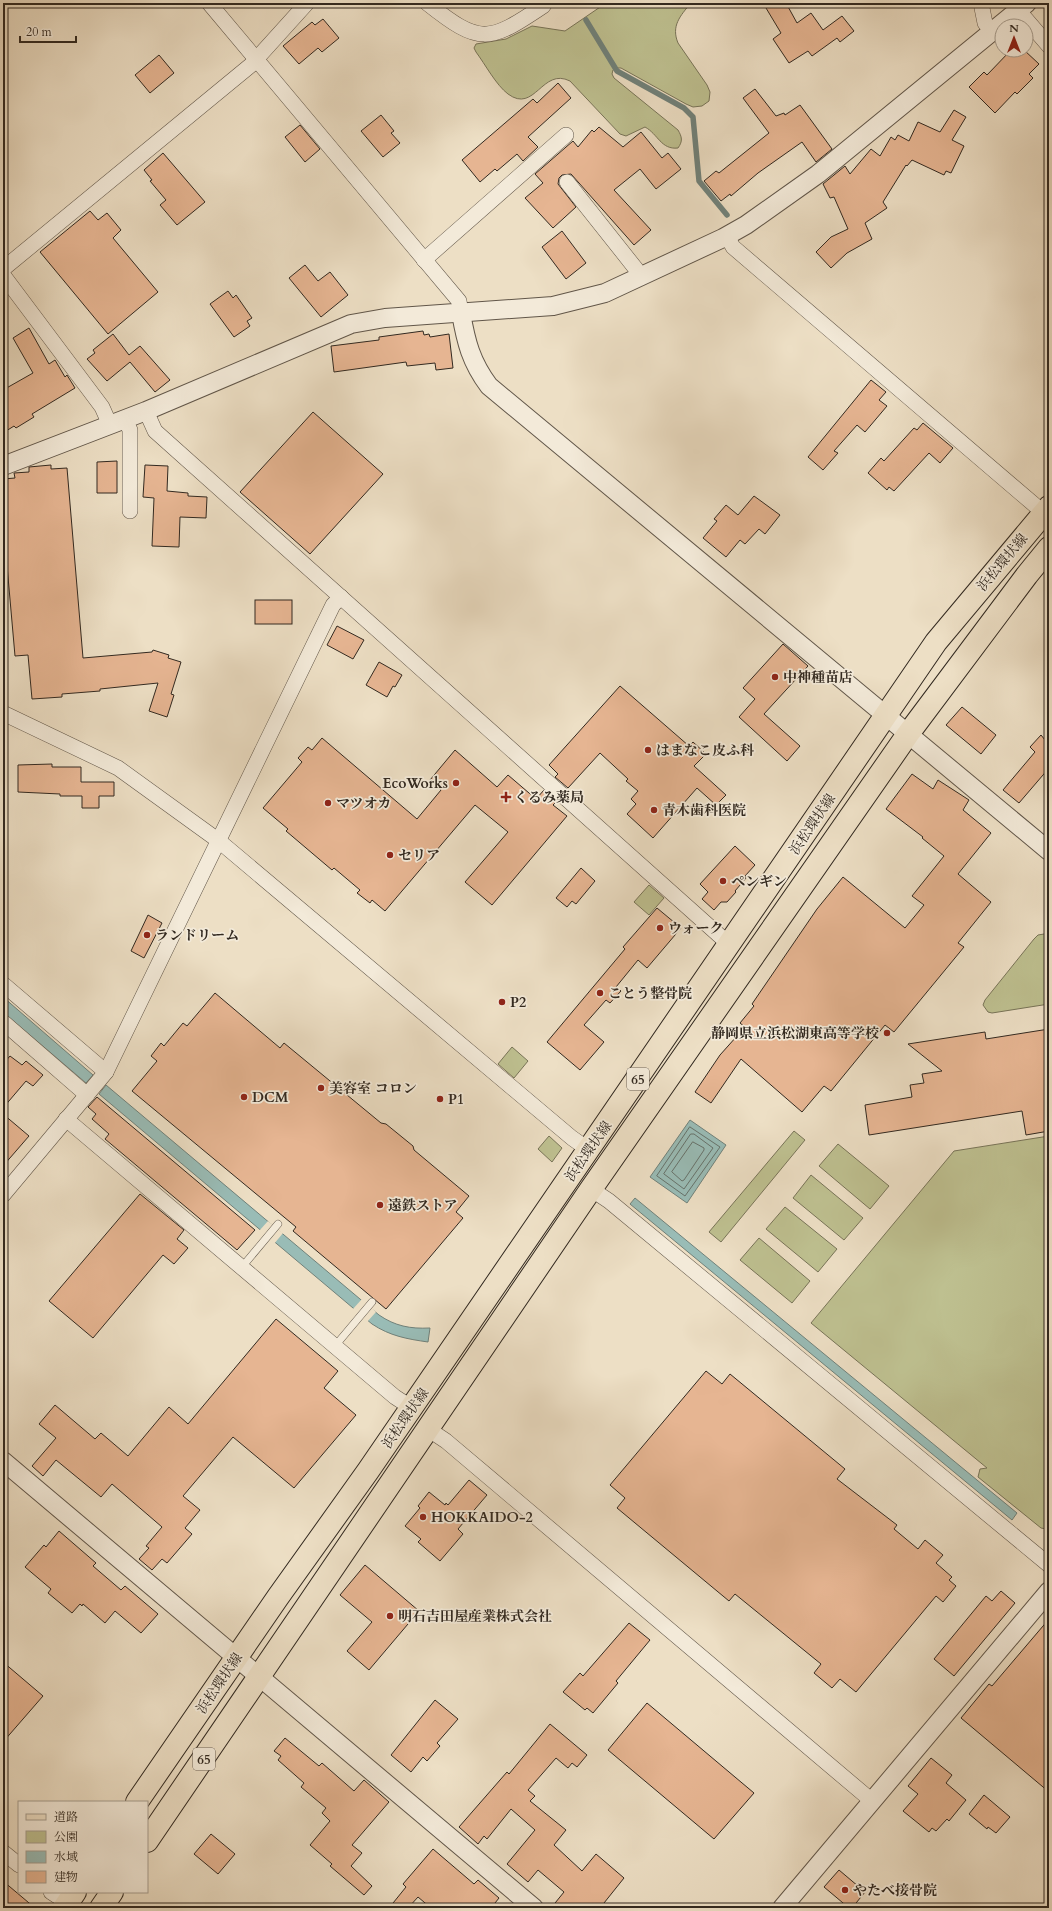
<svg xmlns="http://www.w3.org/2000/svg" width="1052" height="1911" font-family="Cardo,'Noto Serif JP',serif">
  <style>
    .green { fill: #bec090; stroke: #787458 }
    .water { fill: #99bcb6; stroke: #70817a }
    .pier { fill: #eddfc5 }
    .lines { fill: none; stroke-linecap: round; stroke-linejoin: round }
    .shore { stroke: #66726b; stroke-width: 1 }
    .stream { stroke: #70817a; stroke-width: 5.5 }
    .building { fill: #e6b592; stroke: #322920 }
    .service-casing { stroke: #615649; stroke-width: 8 }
    .minor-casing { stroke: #615649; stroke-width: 16 }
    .tertiary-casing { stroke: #615649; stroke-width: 20 }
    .primary-casing { stroke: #322920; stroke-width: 24 }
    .service { stroke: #f3ead9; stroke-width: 7 }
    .minor { stroke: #f3ead9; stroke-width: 15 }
    .tertiary { stroke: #f3ead9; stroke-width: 18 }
    .primary { stroke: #eddfc5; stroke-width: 22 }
    .poi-dot { fill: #8f2418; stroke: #f3ead9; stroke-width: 1.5 }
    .labels { text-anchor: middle; stroke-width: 3.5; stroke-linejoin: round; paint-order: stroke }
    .shield { fill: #f3ead9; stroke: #6c6358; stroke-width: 1 }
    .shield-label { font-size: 13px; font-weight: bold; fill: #322920 }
    .street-label { font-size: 14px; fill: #322920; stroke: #f3ead9 }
    .poi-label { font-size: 14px; font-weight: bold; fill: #322920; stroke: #f3ead9; text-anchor: start }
  </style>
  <rect width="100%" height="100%" fill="#eddfc5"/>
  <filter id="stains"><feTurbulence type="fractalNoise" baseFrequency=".005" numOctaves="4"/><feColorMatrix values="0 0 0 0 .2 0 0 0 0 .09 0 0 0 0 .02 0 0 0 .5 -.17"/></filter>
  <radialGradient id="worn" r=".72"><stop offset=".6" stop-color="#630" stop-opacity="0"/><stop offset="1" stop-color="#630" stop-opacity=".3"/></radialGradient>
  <g class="green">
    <path d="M606,3H691C680,16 671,26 678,43L707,85L710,92L709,101L702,106L693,107L686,104L621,68H617L613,70L612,74L614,78L678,130C682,137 683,141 678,148C661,150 658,134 645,127L626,136L620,134L570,81C542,67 535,114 508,94C496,85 485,64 476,52L474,48L476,44L506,39L532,26L565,31Z"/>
    <polygon points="649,885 664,898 649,915 634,902"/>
    <polygon points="1044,934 1049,935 1049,1004 992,1013 988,1012 983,1005 985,1000 1034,939 1038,935"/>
    <polygon points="512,1047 528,1061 514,1078 498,1064"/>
    <polygon points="794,1131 805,1140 721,1242 709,1232"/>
    <polygon points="549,1136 562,1148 552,1162 538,1149"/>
    <polygon points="1049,1136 1049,1526 1046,1529 1041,1528 978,1477 980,1469 987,1468 811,1323 954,1151"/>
    <polygon points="838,1144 889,1186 870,1209 819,1166"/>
    <polygon points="811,1175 863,1218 844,1240 793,1198"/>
    <polygon points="785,1207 837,1249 818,1272 766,1229"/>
    <polygon points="759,1238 810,1281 792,1303 740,1260"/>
  </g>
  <g class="water">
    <polygon points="3,997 93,1075 86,1083 3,1012"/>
    <path d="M106,1085L379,1315C395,1326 410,1329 430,1328L428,1342C407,1339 390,1336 372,1324L99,1094Z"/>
    <polygon points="690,1120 726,1145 687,1203 650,1177"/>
    <polygon points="635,1198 1017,1513 1012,1520 630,1204"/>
  </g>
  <g class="pier">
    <polygon points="268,1221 283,1233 274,1244 259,1231"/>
    <polygon points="362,1299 376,1312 367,1322 352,1310"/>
  </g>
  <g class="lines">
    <g class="shore">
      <polygon points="690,1127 720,1147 685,1196 657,1176"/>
      <polygon points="691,1134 694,1134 713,1148 684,1189 664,1174"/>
      <polygon points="693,1142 704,1148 704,1150 684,1180 682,1181 672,1172"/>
    </g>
    <polyline class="stream" points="586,20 617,71 684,108 693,117 699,181 727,215"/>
  </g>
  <g class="building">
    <polygon points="763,3 786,3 797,23 811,13 823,30 842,16 854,31 840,42 837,38 812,56 808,51 789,63 773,39 781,33"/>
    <polygon points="323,19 339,38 322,52 318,48 299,64 283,46 312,22 315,25"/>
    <polygon points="1011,50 1024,50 1039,64 1029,74 1033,78 1017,94 1015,92 995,113 969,87 984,72 987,75"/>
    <polygon points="159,55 174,73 150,93 135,75"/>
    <polygon points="558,83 571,98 528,137 538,147 523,161 517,154 497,171 495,169 480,182 462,160 533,99 537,103"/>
    <polygon points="755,89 776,116 784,113 785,115 800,105 832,149 816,162 802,142 758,173 731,196 730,194 721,201 704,181 716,171 719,173 769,133 743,98"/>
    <polygon points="954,110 966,117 952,140 964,146 951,173 946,171 944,175 912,160 907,166 906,165 883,202 887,208 865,223 872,239 847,253 831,268 816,252 831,237 848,229 834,197 830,198 823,184 845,166 850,174 871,149 880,156 891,137 895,140 898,135 909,141 918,122 940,132"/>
    <polygon points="381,115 394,131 391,133 400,143 383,157 361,131"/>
    <polygon points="300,125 320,149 305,162 285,137"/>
    <polygon points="599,127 623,147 641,132 662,158 668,153 681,169 656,189 640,169 614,190 651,230 634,245 571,174 562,175 559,178 558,184 576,207 553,228 525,198 543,183 535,174 573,141 578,147 592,130 594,132"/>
    <polygon points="163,153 205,202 177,225 160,205 166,200 150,181 152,180 144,170"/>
    <polygon points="90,211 98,220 107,213 121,230 113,238 158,292 108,334 40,252"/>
    <polygon points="562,231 586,263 566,279 542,247"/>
    <polygon points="305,265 318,281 330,272 348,295 321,317 289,278"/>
    <polygon points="228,291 233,298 236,295 252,318 247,321 250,326 234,337 210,304"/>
    <polygon points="29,328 49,364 55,360 65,377 67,375 75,388 32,414 34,417 16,428 14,426 3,433 3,390 33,373 13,338"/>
    <polygon points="423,331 424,335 429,334 430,337 449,334 453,368 436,370 435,363 407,366 406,362 334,372 331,346 379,340 379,337"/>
    <polygon points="113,334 129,355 140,346 170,380 155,392 130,362 107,381 87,359 95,353 93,350"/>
    <polygon points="871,380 886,392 879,400 887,406 865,432 857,425 834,451 838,453 823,470 808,457"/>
    <polygon points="313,412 383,474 310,554 240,492"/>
    <polygon points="923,423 953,448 940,463 929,453 894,491 889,487 887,490 868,473 881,458 884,461 914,428 917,430"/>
    <polygon points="117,461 117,493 97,493 97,462"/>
    <polygon points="51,465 51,469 67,468 83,658 152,652 153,650 169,655 168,658 181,662 171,694 174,695 167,717 149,711 158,683 100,689 100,691 62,694 62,697 32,699 28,655 15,656 3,520 3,479 15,478 14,473 29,472 29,467"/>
    <polygon points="145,465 168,466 167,491 188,493 188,496 207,497 206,518 180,517 179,547 152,546 154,498 143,497"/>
    <polygon points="754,496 780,515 765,534 759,529 745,544 740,540 726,557 703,538 717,521 714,519 726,505 738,515"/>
    <rect x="255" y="600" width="37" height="24"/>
    <polygon points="337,626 364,640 353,659 327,645"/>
    <polygon points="783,644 808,666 764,714 800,746 787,761 739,717 755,699 743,688"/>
    <polygon points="379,662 402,675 395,687 393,686 387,697 366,685"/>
    <polygon points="620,686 689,746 693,742 706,754 694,766 726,795 716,805 697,788 653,838 627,814 636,804 631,799 638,791 626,781 628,779 600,753 568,788 555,777 558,774 549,765"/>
    <polygon points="962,707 996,735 981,754 946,725"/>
    <polygon points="1041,735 1045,740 1049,735 1049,768 1019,803 1003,790 1035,752 1030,747"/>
    <polygon points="322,738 417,819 441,790 430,780 455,750 497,787 508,775 536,799 544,790 556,802 553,805 567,816 492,905 465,882 508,832 475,805 385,911 372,900 370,903 357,893 360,890 334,868 332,870 286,831 288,829 263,808 302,762 298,758 308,747 312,750"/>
    <polygon points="52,764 52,767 81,767 81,782 114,782 114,796 99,796 99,808 82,808 82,796 60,796 60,794 18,792 18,765"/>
    <polygon points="912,774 933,789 938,780 969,800 963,810 991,833 958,874 991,902 958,943 964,947 894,1032 885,1025 831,1091 824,1086 802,1112 741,1059 711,1103 695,1092 720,1055 745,1027 740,1023 754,1006 752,1004 817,909 843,877 905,928 924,905 912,896 944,856 922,838 923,837 886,809"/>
    <polygon points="735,846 755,865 745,876 746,878 735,891 736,892 727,902 721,902 714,910 702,899 708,892 700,884"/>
    <polygon points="581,868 595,881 576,904 572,901 567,907 556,898"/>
    <polygon points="657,908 681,928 647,968 638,960 616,987 621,991 610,1003 606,1000 584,1025 604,1042 580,1070 547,1042 625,949 623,947"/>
    <polygon points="148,915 162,923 144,958 131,951"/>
    <polygon points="215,993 280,1048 284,1043 381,1123 386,1124 413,1146 414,1150 469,1196 456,1212 463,1218 386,1309 293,1231 296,1227 132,1091 157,1061 151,1056 161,1043 164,1046 183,1023 187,1026"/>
    <polygon points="1049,1029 1049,1131 1026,1135 1022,1111 869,1135 865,1105 912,1097 910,1085 924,1083 922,1074 942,1071 908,1044 985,1032 986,1039"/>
    <polygon points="10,1056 22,1065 26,1061 43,1075 33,1086 26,1081 3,1108 3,1064"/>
    <polygon points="97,1097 255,1230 237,1250 105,1139 109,1134 92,1119 96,1114 88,1107"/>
    <polygon points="3,1114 29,1136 3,1166"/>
    <polygon points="140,1194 184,1230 177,1239 188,1248 174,1264 163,1255 93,1338 49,1301"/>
    <polygon points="276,1319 338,1371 324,1388 356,1415 294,1488 233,1437 183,1496 200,1510 185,1528 192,1534 167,1563 162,1559 152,1570 139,1559 149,1548 146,1546 162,1527 112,1484 101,1497 56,1460 43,1476 32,1466 56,1438 39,1424 55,1405 95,1439 101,1433 128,1456 169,1407 188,1424"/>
    <polygon points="706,1371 722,1384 730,1374 845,1469 837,1479 897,1525 894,1529 918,1549 925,1540 943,1555 936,1563 952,1577 949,1580 956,1586 943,1602 936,1596 856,1692 840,1679 832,1688 814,1673 821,1664 735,1594 729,1601 617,1508 625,1498 610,1485"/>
    <polygon points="469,1480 487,1495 458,1529 463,1534 440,1561 418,1542 421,1539 405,1526 420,1508 418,1506 429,1492 445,1505 446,1503 448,1505"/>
    <polygon points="59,1531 96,1563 93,1566 121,1590 125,1586 158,1614 141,1633 115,1611 105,1623 83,1604 82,1606 80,1604 72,1613 48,1593 51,1589 25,1567 44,1545 46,1547"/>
    <polygon points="365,1565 419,1611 369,1670 347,1651 372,1622 340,1595"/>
    <polygon points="1001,1591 1015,1603 954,1676 934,1659 986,1596 992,1601"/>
    <polygon points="1049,1619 1049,1792 961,1718 989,1684 992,1686"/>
    <polygon points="629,1623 650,1640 616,1681 618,1683 593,1713 587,1708 585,1710 563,1692 580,1673 583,1676"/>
    <polygon points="3,1662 43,1696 3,1742"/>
    <polygon points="435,1700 458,1719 437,1743 440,1746 427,1761 423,1757 411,1772 391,1755"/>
    <polygon points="647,1703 754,1793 714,1839 608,1750"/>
    <polygon points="550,1724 587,1755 577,1767 572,1763 568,1768 556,1758 528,1790 535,1796 530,1801 566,1830 554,1845 582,1871 596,1854 624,1878 600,1908 551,1908 564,1892 538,1870 528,1882 507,1864 535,1830 511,1809 487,1839 484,1836 478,1844 459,1827 507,1772 509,1774"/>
    <polygon points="285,1738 319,1766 322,1763 354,1791 364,1780 389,1802 352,1845 362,1853 351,1866 372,1886 364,1895 330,1866 332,1864 310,1845 330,1821 322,1813 326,1808 301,1787 304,1783 278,1760 281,1756 274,1751"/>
    <polygon points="931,1758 952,1775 946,1783 966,1800 949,1821 947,1819 936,1831 932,1828 929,1832 903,1811 918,1794 908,1786"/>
    <polygon points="984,1795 1010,1817 996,1833 988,1827 987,1829 969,1814"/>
    <polygon points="211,1834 235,1854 218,1874 194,1854"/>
    <polygon points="433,1849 474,1884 478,1880 499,1898 491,1908 431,1908 418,1897 408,1908 389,1908 406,1887 403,1884"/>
    <polygon points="839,1870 865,1892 852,1908 849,1908 824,1887"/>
    <polygon points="3,1881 35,1908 3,1908"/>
  </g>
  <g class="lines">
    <defs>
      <g id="service">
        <polyline points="242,1267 278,1224"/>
        <polyline points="335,1346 372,1302"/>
      </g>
      <g id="minor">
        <polyline points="209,3 459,301 461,313"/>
        <path d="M427,3C480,45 488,43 543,6L545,3"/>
        <polyline points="981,3 985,23 992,31"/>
        <polyline points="1018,10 1049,46"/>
        <polyline points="567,182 636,269 640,277"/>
        <polyline points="727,236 733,247 1044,513"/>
        <polyline points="424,260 566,135"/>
        <polyline points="3,269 251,65 307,3"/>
        <polyline points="3,275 102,407 110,425"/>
        <polyline points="146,411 155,431 730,945"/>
        <polyline points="125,419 130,430 130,511"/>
        <polyline points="3,713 118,768 219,841 572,1138 589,1150"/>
        <polyline points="3,984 106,1072"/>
        <polyline points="3,1022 87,1095"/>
        <polyline points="66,1119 395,1397 412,1408"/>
        <polyline points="591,1189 609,1201 1049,1565"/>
        <polyline points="3,1195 106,1072 333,605 341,597"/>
        <polyline points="428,1429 446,1441 872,1801"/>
        <polyline points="3,1852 19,1865"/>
        <polyline points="51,1892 68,1903"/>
      </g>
      <g id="tertiary">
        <path d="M461,313C466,342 471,362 489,386L1049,851"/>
        <polyline points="3,466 146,411 351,324 385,318 553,306 605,293 723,238 746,225 818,174 1027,3"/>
        <polyline points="3,1461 534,1908"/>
        <polyline points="782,1908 1049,1591"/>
      </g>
      <g id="primary">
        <polyline points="137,1802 278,1597 368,1471 936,642 1049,507"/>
        <polyline points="147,1841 591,1189 908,734 1027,575 1049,548"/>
        <polyline points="64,1908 75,1892"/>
        <polyline points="101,1908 112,1892"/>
      </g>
    </defs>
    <use href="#service" class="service-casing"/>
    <use href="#minor" class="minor-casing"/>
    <use href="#tertiary" class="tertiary-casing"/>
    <use href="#primary" class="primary-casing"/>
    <use href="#service" class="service"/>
    <use href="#minor" class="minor"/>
    <use href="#tertiary" class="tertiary"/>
    <use href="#primary" class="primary"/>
  </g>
  <g class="poi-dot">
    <circle cx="775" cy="677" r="4"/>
    <circle cx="648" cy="750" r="4"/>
    <circle cx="456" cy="783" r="4"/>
    <path d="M504 791h4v4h4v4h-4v4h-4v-4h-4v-4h4z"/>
    <circle cx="328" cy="803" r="4"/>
    <circle cx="654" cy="810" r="4"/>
    <circle cx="390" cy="855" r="4"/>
    <circle cx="723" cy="881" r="4"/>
    <circle cx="660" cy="928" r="4"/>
    <circle cx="147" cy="935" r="4"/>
    <circle cx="600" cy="993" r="4"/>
    <circle cx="502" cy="1002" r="4"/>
    <circle cx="887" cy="1033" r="4"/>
    <circle cx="321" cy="1088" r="4"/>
    <circle cx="244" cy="1097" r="4"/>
    <circle cx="440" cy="1099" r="4"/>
    <circle cx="380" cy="1205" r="4"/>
    <circle cx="423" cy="1517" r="4"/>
    <circle cx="390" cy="1616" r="4"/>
    <circle cx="845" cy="1890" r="4"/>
  </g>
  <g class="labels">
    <g class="shield">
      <rect x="627" y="1068" width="22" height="22" rx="3"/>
      <rect x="193" y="1748" width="22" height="22" rx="3"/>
    </g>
    <g class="shield-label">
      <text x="638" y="1084">65</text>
      <text x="204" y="1764">65</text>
    </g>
    <g class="street-label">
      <text transform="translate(1002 562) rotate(-50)" y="5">浜松環状線</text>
      <text transform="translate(812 824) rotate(-56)" y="5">浜松環状線</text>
      <text transform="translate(588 1151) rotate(-55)" y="5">浜松環状線</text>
      <text transform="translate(405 1418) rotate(-55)" y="5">浜松環状線</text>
      <text transform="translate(219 1683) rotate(-56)" y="5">浜松環状線</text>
    </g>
    <g class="poi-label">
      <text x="783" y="682">中神種苗店</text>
      <text x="656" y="755">はまなこ皮ふ科</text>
      <text x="448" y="788" text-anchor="end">EcoWorks</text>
      <text x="514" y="802">くるみ薬局</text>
      <text x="336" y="808">マツオカ</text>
      <text x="662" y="815">青木歯科医院</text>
      <text x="398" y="860">セリア</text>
      <text x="731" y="886">ペンギン</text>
      <text x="668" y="933">ウォーク</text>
      <text x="155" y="940">ランドリーム</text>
      <text x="608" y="998">ことう整骨院</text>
      <text x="510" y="1007">P2</text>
      <text x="879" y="1038" text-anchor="end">静岡県立浜松湖東高等学校</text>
      <text x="329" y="1093">美容室 コロン</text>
      <text x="252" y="1102">DCM</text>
      <text x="448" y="1104">P1</text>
      <text x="388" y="1210">遠鉄ストア</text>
      <text x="431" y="1522">HOKKAIDO-2</text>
      <text x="398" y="1621">明石吉田屋産業株式会社</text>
      <text x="853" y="1895">やたべ接骨院</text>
    </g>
  </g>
  <rect width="1052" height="1911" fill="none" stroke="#eddfc5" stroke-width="16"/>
  <rect x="4" y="4" width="1044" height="1903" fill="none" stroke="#322920" stroke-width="2"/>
  <rect x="8" y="8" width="1036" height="1895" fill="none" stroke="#322920"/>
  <rect x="18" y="1801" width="130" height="92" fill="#f3ead9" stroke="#a69d8f"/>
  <rect x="26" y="1814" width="20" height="6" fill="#eddfc5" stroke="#a69d8f"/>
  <text x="54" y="1821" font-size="12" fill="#322920">道路</text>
  <rect x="26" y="1831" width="20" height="12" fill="#bec090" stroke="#a69d8f"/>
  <text x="54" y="1841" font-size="12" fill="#322920">公園</text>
  <rect x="26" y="1851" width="20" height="12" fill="#99bcb6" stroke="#a69d8f"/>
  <text x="54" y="1861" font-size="12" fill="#322920">水域</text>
  <rect x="26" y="1871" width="20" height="12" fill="#e6b592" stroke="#a69d8f"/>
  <text x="54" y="1881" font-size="12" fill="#322920">建物</text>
  <g transform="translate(1014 38)"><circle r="19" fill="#f3ead9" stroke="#a69d8f"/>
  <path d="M0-3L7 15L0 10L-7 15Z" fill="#8f2418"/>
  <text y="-6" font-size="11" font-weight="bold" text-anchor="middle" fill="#322920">N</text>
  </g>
  <path d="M20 36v6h56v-6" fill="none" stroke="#322920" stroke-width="2"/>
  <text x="26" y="36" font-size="12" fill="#322920" stroke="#f3ead9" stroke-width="3" paint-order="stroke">20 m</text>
  <rect width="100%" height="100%" filter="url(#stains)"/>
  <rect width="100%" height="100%" fill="url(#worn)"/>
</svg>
